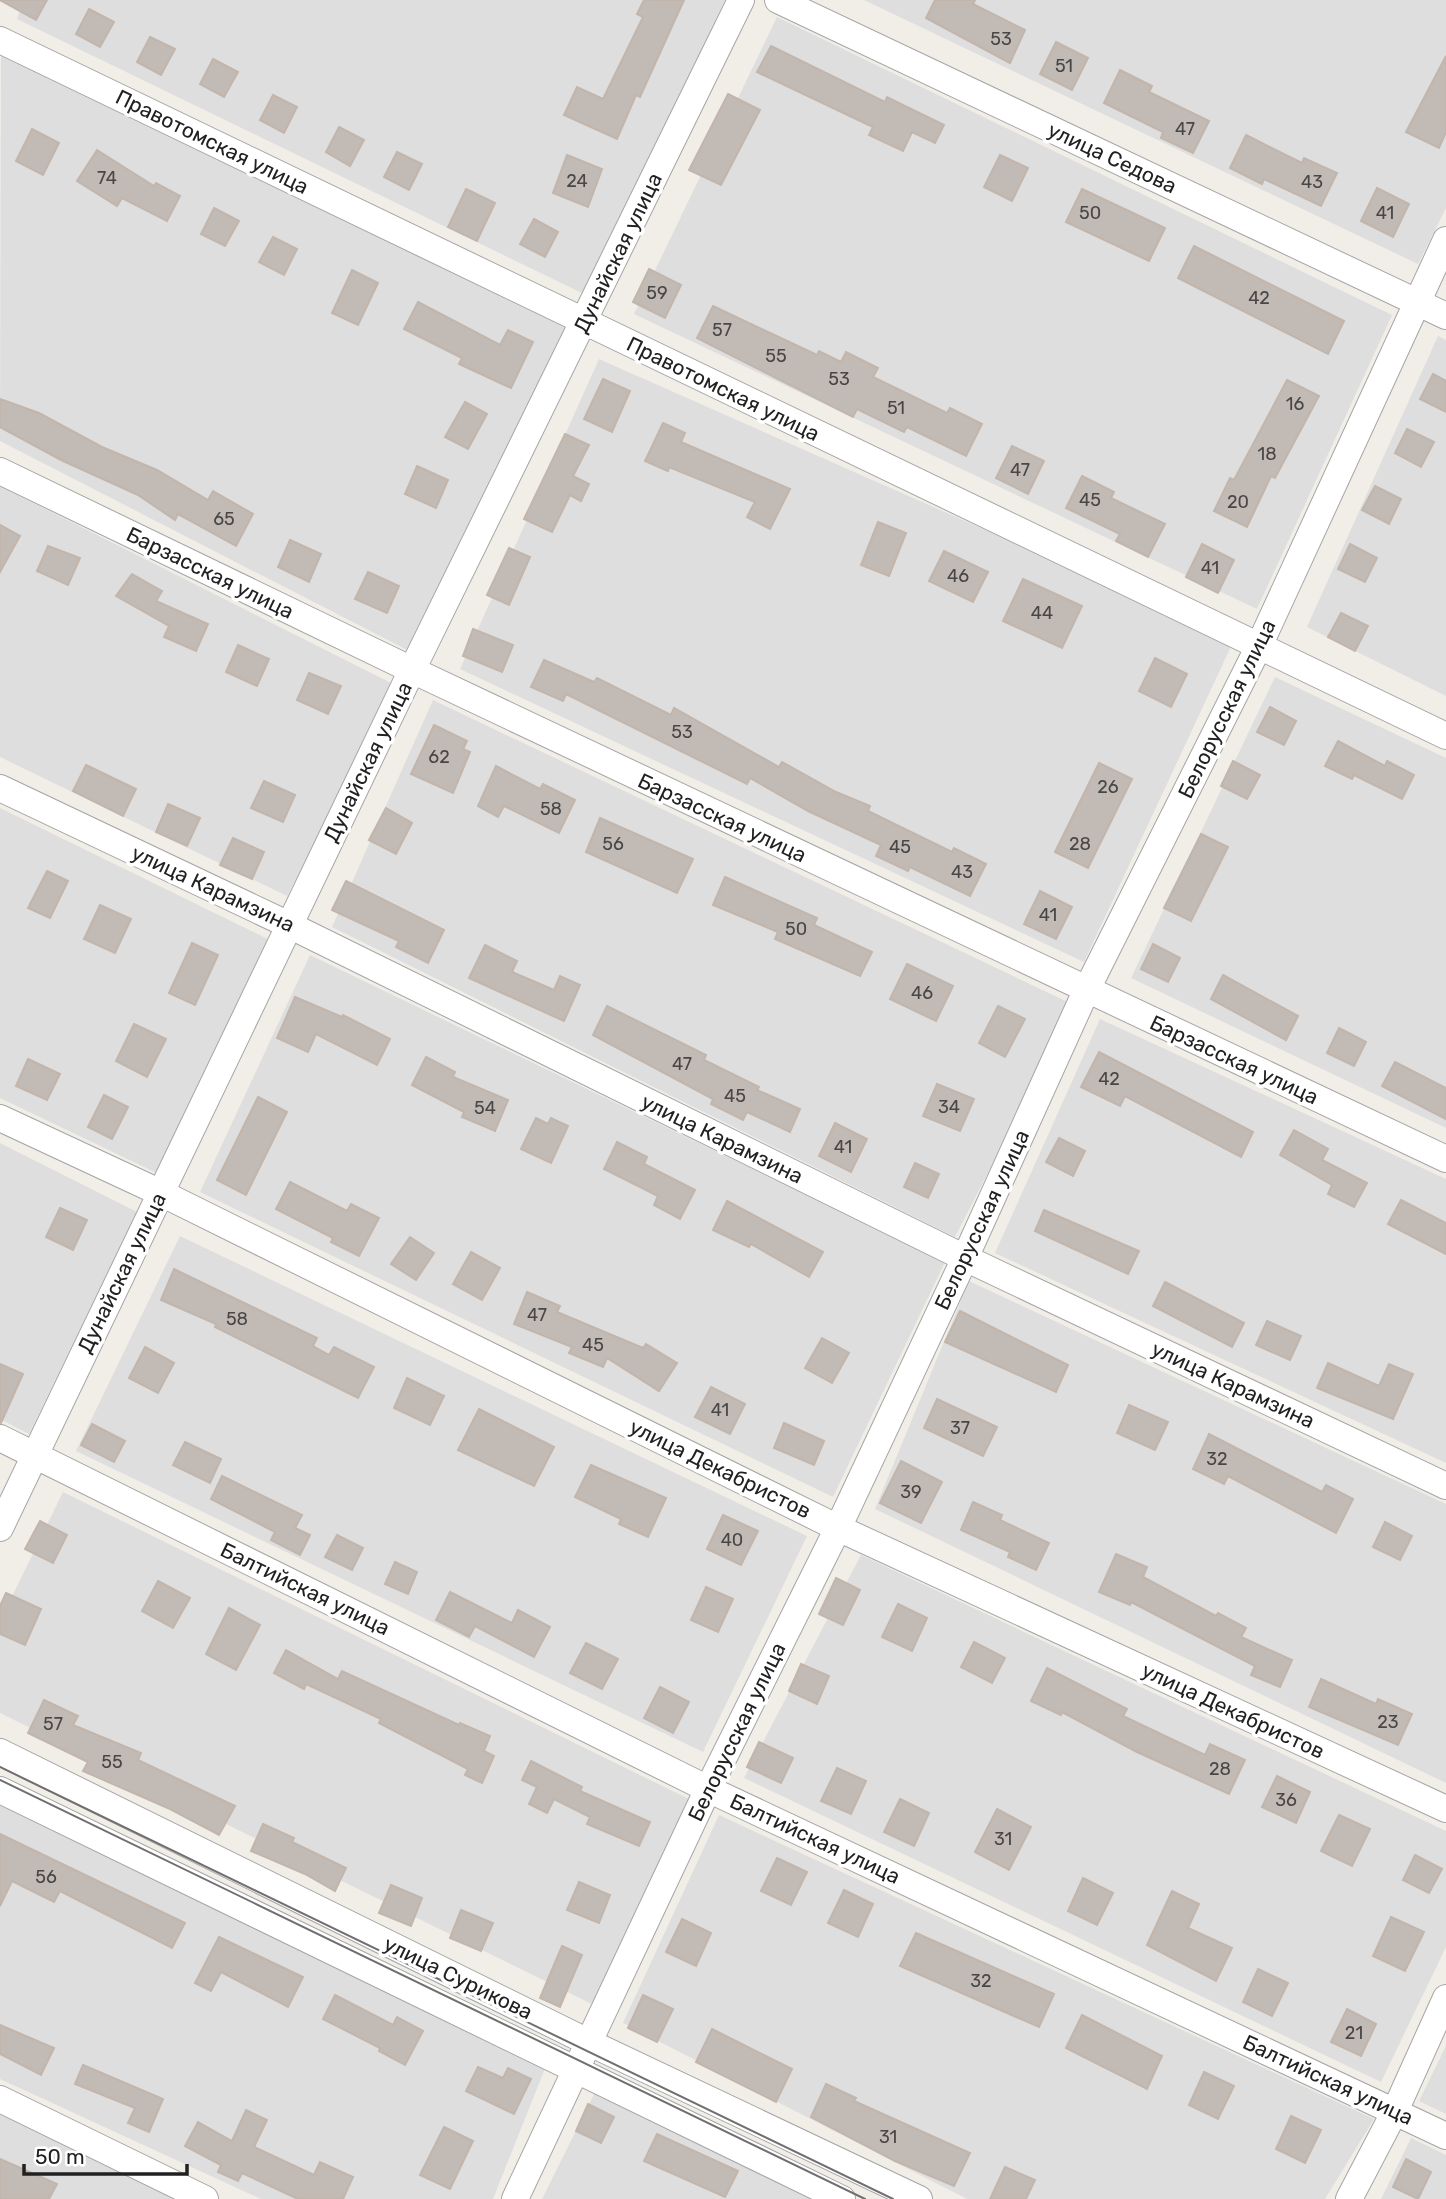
<svg xmlns="http://www.w3.org/2000/svg" width="1446" height="2199" font-family="Rubik,sans-serif">
  <style>
    .residential { fill: #dfdede }
    .building { fill: #c1bab5; stroke: #c2b5ab; stroke-width: 2 }
    .lines { fill: none; stroke-linecap: round; stroke-linejoin: round }
    .minor-casing { stroke: #a5a5a5; stroke-width: 28 }
    .minor { stroke: #fff; stroke-width: 26 }
    .tram { stroke: #6f6f6f; stroke-width: 2 }
    .labels { text-anchor: middle; stroke-width: 7; stroke-linejoin: round; paint-order: stroke }
    .number-label { font-size: 18px; fill: #494746 }
    .street-label { font-size: 21px; fill: #212121; stroke: #fff }
  </style>
  <rect width="100%" height="100%" fill="#f1eee8"/>
  <g class="residential">
    <polygon points="23,0 725,0 586,295 17,19"/>
    <polygon points="864,0 1446,0 1446,208 1418,264"/>
    <polygon points="777,17 1392,315 1257,609 634,314"/>
    <polygon points="1,56 579,333 417,655 0,441"/>
    <polygon points="1438,336 1446,340 1446,696 1307,627"/>
    <polygon points="599,359 1234,640 1084,962 460,669"/>
    <polygon points="0,486 397,686 287,896 0,757"/>
    <polygon points="1275,677 1446,758 1446,1128 1131,978"/>
    <polygon points="433,700 1074,1005 955,1237 332,927"/>
    <polygon points="0,808 276,943 167,1178 0,1098"/>
    <polygon points="310,955 945,1262 833,1497 200,1192"/>
    <polygon points="1100,1019 1446,1179 1446,1463 995,1253"/>
    <polygon points="0,1143 137,1212 29,1434 0,1419"/>
    <polygon points="180,1236 807,1536 703,1752 76,1451"/>
    <polygon points="969,1281 1446,1504 1446,1783 875,1509"/>
    <polygon points="63,1492 697,1803 596,2006 0,1713 0,1621"/>
    <polygon points="861,1555 1446,1831 1446,1947 1381,2082 744,1778"/>
    <polygon points="0,1795 546,2066 493,2199 261,2199 0,2079"/>
    <polygon points="719,1815 1374,2119 1325,2199 967,2199 623,2023"/>
    <polygon points="1446,2046 1446,2114 1419,2101"/>
    <polygon points="597,2088 824,2199 542,2199"/>
    <polygon points="0,2114 179,2199 0,2199"/>
    <polygon points="1411,2138 1446,2155 1446,2199 1381,2199"/>
  </g>
  <g class="building">
    <polygon points="0,0 47,0 36,20"/>
    <polygon points="644,0 684,0 640,97 636,95 617,139 564,115 577,87 603,99 643,17 637,14"/>
    <polygon points="935,0 975,0 973,4 1025,30 1010,63 926,18"/>
    <polygon points="89,9 114,22 100,47 76,34"/>
    <polygon points="150,37 175,49 161,75 137,62"/>
    <polygon points="1056,42 1088,58 1072,90 1040,74"/>
    <polygon points="771,46 885,102 887,97 944,125 935,143 912,132 903,151 869,135 873,127 757,72"/>
    <polygon points="1446,56 1446,132 1439,148 1406,132"/>
    <polygon points="213,59 238,72 224,97 200,84"/>
    <polygon points="1120,70 1152,86 1149,92 1209,121 1193,153 1161,138 1163,132 1104,103"/>
    <polygon points="728,94 760,110 721,185 689,170"/>
    <polygon points="273,95 297,107 284,133 260,120"/>
    <polygon points="339,127 364,140 350,166 326,152"/>
    <polygon points="32,129 59,143 43,175 16,161"/>
    <polygon points="1246,135 1302,163 1304,158 1337,173 1321,206 1264,179 1262,184 1230,168"/>
    <polygon points="97,150 154,186 156,183 180,196 167,221 122,198 117,206 77,181"/>
    <polygon points="397,152 422,164 409,190 384,177"/>
    <polygon points="567,155 602,169 588,207 553,193"/>
    <polygon points="1000,155 1028,168 1012,201 984,187"/>
    <polygon points="1377,188 1409,204 1393,237 1361,221"/>
    <polygon points="466,189 495,203 477,241 448,227"/>
    <polygon points="1082,189 1165,228 1149,261 1066,222"/>
    <polygon points="214,208 239,221 225,246 201,234"/>
    <polygon points="534,219 558,232 545,257 520,244"/>
    <polygon points="273,237 297,249 284,275 259,262"/>
    <polygon points="1194,246 1344,321 1328,354 1178,278"/>
    <polygon points="649,269 681,285 665,318 633,302"/>
    <polygon points="352,270 378,283 358,325 332,313"/>
    <polygon points="418,302 500,345 508,330 533,342 511,388 459,364 462,358 404,329"/>
    <polygon points="713,306 817,355 819,351 841,362 846,352 878,368 873,377 947,413 950,408 982,424 966,456 907,427 904,432 857,409 853,417 697,338"/>
    <polygon points="1433,374 1446,381 1446,412 1420,399"/>
    <polygon points="603,379 630,391 612,432 584,419"/>
    <polygon points="1287,380 1319,396 1275,478 1271,476 1247,527 1214,511 1230,478 1234,480"/>
    <polygon points="0,399 39,413 102,447 157,470 208,500 213,491 253,514 236,546 178,514 175,520 138,495 61,460 0,427"/>
    <polygon points="465,402 487,414 468,449 445,437"/>
    <polygon points="663,423 685,433 681,442 790,489 770,529 747,517 755,502 669,467 668,471 645,461"/>
    <polygon points="1407,429 1434,442 1421,467 1395,453"/>
    <polygon points="565,434 589,445 573,476 589,484 581,501 570,495 552,532 524,519"/>
    <polygon points="1012,446 1044,461 1028,494 996,478"/>
    <polygon points="417,466 448,480 436,508 405,494"/>
    <polygon points="1082,476 1114,492 1111,498 1165,524 1148,557 1116,541 1120,534 1066,508"/>
    <polygon points="1375,486 1401,499 1389,524 1362,510"/>
    <polygon points="878,522 906,533 889,576 861,565"/>
    <polygon points="0,525 20,536 0,572"/>
    <polygon points="290,540 321,554 309,582 278,567"/>
    <polygon points="1202,544 1234,560 1218,593 1186,577"/>
    <polygon points="1350,544 1377,558 1365,582 1338,569"/>
    <polygon points="48,546 80,558 68,585 37,571"/>
    <polygon points="509,548 530,557 509,605 487,595"/>
    <polygon points="944,551 988,572 973,602 929,581"/>
    <polygon points="368,572 399,586 387,613 355,599"/>
    <polygon points="132,574 162,591 156,601 208,624 196,651 164,637 169,626 116,596"/>
    <polygon points="1023,579 1082,606 1062,648 1003,621"/>
    <polygon points="1341,613 1368,626 1355,651 1328,637"/>
    <polygon points="473,629 513,645 502,672 463,656"/>
    <polygon points="238,645 269,659 257,686 226,672"/>
    <polygon points="1155,658 1187,674 1171,707 1139,691"/>
    <polygon points="544,660 594,682 597,678 671,715 674,708 779,767 782,762 836,792 870,806 868,811 952,852 954,848 986,864 970,896 910,867 908,871 876,856 881,845 808,811 750,778 747,784 566,694 563,701 531,687"/>
    <polygon points="309,673 341,686 328,714 297,700"/>
    <polygon points="1270,707 1296,721 1284,745 1257,732"/>
    <polygon points="434,725 467,741 463,749 470,752 453,793 411,774"/>
    <polygon points="1338,741 1385,766 1387,761 1414,775 1402,799 1354,775 1352,779 1325,766"/>
    <polygon points="1233,761 1260,775 1247,799 1221,786"/>
    <polygon points="1099,763 1132,779 1088,868 1055,852"/>
    <polygon points="86,765 136,789 123,816 73,791"/>
    <polygon points="496,766 540,789 543,784 575,800 559,833 504,806 498,817 478,806"/>
    <polygon points="264,781 295,795 283,822 251,808"/>
    <polygon points="168,804 200,818 187,846 156,832"/>
    <polygon points="386,808 412,823 396,854 369,840"/>
    <polygon points="600,818 693,859 677,893 586,852"/>
    <polygon points="1201,834 1228,847 1191,921 1164,908"/>
    <polygon points="233,838 264,852 252,879 220,865"/>
    <polygon points="47,871 68,881 50,918 28,908"/>
    <polygon points="725,877 817,918 814,925 872,952 860,976 775,939 778,932 713,905"/>
    <polygon points="346,881 444,930 428,963 396,947 399,941 332,910"/>
    <polygon points="1040,891 1072,907 1056,939 1024,924"/>
    <polygon points="100,905 131,919 115,953 84,939"/>
    <polygon points="192,943 218,955 195,1005 169,993"/>
    <polygon points="1153,944 1180,958 1168,982 1141,969"/>
    <polygon points="485,945 517,961 512,972 554,990 560,976 580,985 564,1021 469,978"/>
    <polygon points="907,964 953,986 936,1021 890,999"/>
    <polygon points="1223,975 1298,1016 1286,1040 1211,999"/>
    <polygon points="295,997 342,1017 343,1015 390,1039 377,1065 316,1034 308,1052 277,1038"/>
    <polygon points="607,1006 706,1055 704,1060 759,1087 757,1090 800,1109 790,1132 747,1112 743,1120 711,1104 713,1099 593,1035"/>
    <polygon points="998,1006 1025,1019 1005,1057 979,1043"/>
    <polygon points="134,1024 166,1039 147,1077 116,1061"/>
    <polygon points="1339,1028 1366,1042 1354,1066 1327,1053"/>
    <polygon points="1099,1052 1253,1132 1241,1157 1125,1096 1120,1106 1081,1087"/>
    <polygon points="426,1057 455,1072 453,1077 508,1100 495,1131 462,1117 464,1112 412,1085"/>
    <polygon points="28,1059 60,1074 47,1100 16,1086"/>
    <polygon points="1395,1062 1446,1088 1446,1119 1382,1086"/>
    <polygon points="937,1084 974,1099 960,1131 923,1116"/>
    <polygon points="104,1095 128,1107 112,1139 88,1127"/>
    <polygon points="258,1097 287,1112 246,1195 217,1180"/>
    <polygon points="536,1118 548,1124 551,1118 568,1126 551,1163 521,1149"/>
    <polygon points="835,1123 867,1139 851,1172 819,1156"/>
    <polygon points="1294,1130 1328,1149 1322,1160 1367,1183 1354,1207 1328,1194 1332,1185 1280,1155"/>
    <polygon points="1059,1138 1085,1151 1073,1176 1046,1162"/>
    <polygon points="617,1142 647,1157 644,1164 695,1190 680,1219 654,1205 658,1196 604,1169"/>
    <polygon points="915,1163 939,1174 928,1198 904,1187"/>
    <polygon points="290,1182 347,1211 351,1204 379,1218 359,1256 331,1242 333,1238 276,1209"/>
    <polygon points="1401,1200 1446,1223 1446,1254 1388,1224"/>
    <polygon points="727,1201 823,1252 809,1277 751,1244 749,1247 713,1230"/>
    <polygon points="60,1208 87,1220 73,1250 46,1237"/>
    <polygon points="1044,1210 1139,1251 1128,1274 1035,1231"/>
    <polygon points="410,1237 434,1253 416,1280 391,1264"/>
    <polygon points="471,1252 500,1268 482,1300 453,1284"/>
    <polygon points="174,1269 317,1338 313,1346 329,1355 334,1347 374,1367 358,1398 215,1327 216,1324 161,1300"/>
    <polygon points="1165,1282 1244,1323 1232,1347 1153,1306"/>
    <polygon points="527,1292 560,1306 557,1312 643,1348 646,1344 677,1363 659,1391 607,1358 603,1367 569,1353 572,1347 514,1324"/>
    <polygon points="960,1311 1068,1365 1056,1392 945,1342"/>
    <polygon points="1267,1321 1301,1336 1290,1360 1256,1345"/>
    <polygon points="822,1338 849,1353 832,1383 805,1368"/>
    <polygon points="145,1347 174,1363 158,1393 129,1378"/>
    <polygon points="1328,1363 1379,1386 1389,1364 1413,1374 1393,1419 1317,1388"/>
    <polygon points="0,1364 23,1374 1,1423 0,1422"/>
    <polygon points="407,1378 444,1396 430,1425 394,1408"/>
    <polygon points="711,1387 745,1404 730,1434 695,1417"/>
    <polygon points="937,1399 997,1427 983,1456 924,1428"/>
    <polygon points="1129,1405 1168,1422 1155,1450 1117,1433"/>
    <polygon points="479,1409 554,1447 534,1486 458,1450"/>
    <polygon points="784,1423 824,1441 814,1465 774,1448"/>
    <polygon points="92,1424 125,1441 114,1462 81,1445"/>
    <polygon points="1209,1434 1322,1492 1326,1485 1353,1499 1336,1533 1228,1476 1224,1484 1193,1469"/>
    <polygon points="185,1442 221,1459 210,1483 173,1465"/>
    <polygon points="901,1461 942,1482 921,1523 880,1503"/>
    <polygon points="591,1465 666,1498 648,1537 619,1524 621,1519 575,1497"/>
    <polygon points="222,1476 302,1515 295,1528 310,1535 300,1555 271,1540 275,1532 211,1499"/>
    <polygon points="973,1502 1002,1515 1000,1520 1049,1543 1036,1570 1008,1557 1010,1552 961,1530"/>
    <polygon points="723,1515 758,1531 741,1565 707,1549"/>
    <polygon points="40,1521 67,1535 53,1563 25,1549"/>
    <polygon points="1385,1522 1412,1536 1400,1560 1373,1547"/>
    <polygon points="337,1535 363,1548 352,1570 325,1557"/>
    <polygon points="1116,1554 1147,1567 1143,1577 1216,1616 1218,1613 1246,1628 1241,1637 1292,1660 1280,1687 1251,1675 1255,1666 1131,1602 1130,1605 1099,1592"/>
    <polygon points="395,1562 417,1572 408,1594 385,1584"/>
    <polygon points="836,1578 860,1590 843,1625 819,1614"/>
    <polygon points="158,1581 190,1598 173,1628 142,1611"/>
    <polygon points="706,1587 733,1599 718,1632 691,1620"/>
    <polygon points="450,1592 512,1623 518,1610 550,1627 534,1657 475,1626 469,1637 436,1620"/>
    <polygon points="6,1593 41,1609 25,1645 0,1634 0,1606"/>
    <polygon points="898,1604 927,1618 912,1651 882,1637"/>
    <polygon points="229,1608 260,1625 236,1670 206,1654"/>
    <polygon points="974,1642 1005,1658 992,1683 961,1667"/>
    <polygon points="586,1643 618,1659 602,1689 570,1673"/>
    <polygon points="286,1650 338,1679 342,1671 459,1725 460,1723 490,1736 484,1751 494,1756 482,1783 465,1775 468,1769 379,1723 381,1719 306,1684 304,1689 274,1673"/>
    <polygon points="801,1664 829,1676 817,1704 789,1691"/>
    <polygon points="1047,1668 1127,1709 1123,1716 1205,1755 1210,1744 1245,1760 1229,1794 1137,1752 1062,1712 1061,1715 1031,1701"/>
    <polygon points="1321,1679 1376,1704 1378,1699 1412,1714 1398,1745 1309,1707"/>
    <polygon points="660,1687 689,1702 673,1733 644,1718"/>
    <polygon points="44,1700 78,1716 73,1725 141,1753 138,1760 235,1806 219,1835 170,1809 83,1771 88,1762 28,1733"/>
    <polygon points="759,1742 793,1758 781,1783 747,1767"/>
    <polygon points="531,1761 582,1787 580,1791 650,1822 639,1846 587,1824 590,1817 554,1799 547,1813 529,1804 537,1787 522,1780"/>
    <polygon points="837,1768 866,1781 851,1814 821,1801"/>
    <polygon points="1277,1776 1310,1792 1296,1823 1262,1807"/>
    <polygon points="900,1799 929,1813 914,1846 884,1832"/>
    <polygon points="997,1809 1031,1827 1009,1870 975,1852"/>
    <polygon points="1339,1815 1370,1829 1352,1866 1321,1851"/>
    <polygon points="263,1824 294,1838 292,1842 346,1868 335,1891 305,1874 251,1851"/>
    <polygon points="0,1834 185,1923 172,1948 60,1891 54,1902 12,1881 0,1906"/>
    <polygon points="1415,1855 1442,1869 1429,1893 1403,1880"/>
    <polygon points="777,1858 807,1872 791,1905 761,1891"/>
    <polygon points="1083,1878 1113,1893 1097,1925 1068,1911"/>
    <polygon points="579,1882 610,1895 599,1923 567,1910"/>
    <polygon points="391,1885 422,1898 411,1926 379,1913"/>
    <polygon points="844,1890 873,1904 858,1937 828,1923"/>
    <polygon points="1172,1891 1199,1904 1188,1928 1232,1948 1216,1981 1147,1945"/>
    <polygon points="461,1910 493,1923 481,1951 450,1938"/>
    <polygon points="1391,1917 1424,1932 1405,1971 1373,1956"/>
    <polygon points="682,1919 711,1933 696,1966 666,1952"/>
    <polygon points="916,1933 1054,1994 1039,2027 900,1966"/>
    <polygon points="219,1937 303,1977 288,2007 221,1972 211,1991 195,1983"/>
    <polygon points="562,1946 582,1955 560,2007 540,1998"/>
    <polygon points="1258,1969 1288,1983 1272,2016 1243,2002"/>
    <polygon points="335,1995 393,2025 397,2017 423,2031 405,2065 379,2051 380,2048 323,2019"/>
    <polygon points="643,1995 673,2009 657,2042 628,2028"/>
    <polygon points="1347,2009 1376,2024 1361,2056 1331,2042"/>
    <polygon points="1082,2015 1162,2056 1147,2089 1066,2048"/>
    <polygon points="0,2025 54,2048 41,2075 0,2054"/>
    <polygon points="712,2029 792,2069 776,2102 696,2062"/>
    <polygon points="83,2065 163,2099 149,2132 128,2123 135,2108 75,2084"/>
    <polygon points="478,2067 503,2078 508,2068 531,2079 514,2114 466,2091"/>
    <polygon points="1204,2072 1234,2086 1218,2119 1189,2105"/>
    <polygon points="826,2084 856,2098 854,2101 970,2153 954,2186 895,2161 811,2117"/>
    <polygon points="588,2104 614,2117 601,2143 576,2131"/>
    <polygon points="246,2110 267,2120 254,2147 314,2175 320,2162 353,2177 343,2199 298,2199 242,2173 238,2181 218,2172 221,2165 185,2146 198,2122 232,2141"/>
    <polygon points="1291,2116 1321,2130 1305,2163 1276,2149"/>
    <polygon points="444,2127 473,2141 450,2189 420,2175"/>
    <polygon points="657,2134 738,2171 725,2197 644,2161"/>
    <polygon points="0,2159 57,2184 49,2199 0,2199"/>
    <polygon points="1406,2159 1431,2172 1418,2199 1393,2187"/>
    <polygon points="1005,2167 1035,2180 1026,2199 990,2199"/>
  </g>
  <g class="lines">
    <defs>
      <g id="minor">
        <polyline points="778,0 1446,316"/>
        <polyline points="0,40 1446,736"/>
        <polyline points="0,471 412,670 1446,1159"/>
        <polyline points="0,788 289,925 965,1258 1446,1486"/>
        <polyline points="0,1118 161,1193 838,1528 1446,1809"/>
        <polyline points="0,1438 708,1789 1446,2136"/>
        <polyline points="0,1528 412,670 741,0"/>
        <polyline points="0,1752 590,2043 919,2199"/>
        <polyline points="0,1790 842,2199"/>
        <polyline points="0,2099 205,2199"/>
        <polyline points="515,2199 708,1789 838,1528 965,1258 1086,991 1259,646 1446,240"/>
        <polyline points="1349,2199 1395,2111 1446,1998"/>
      </g>
    </defs>
    <use href="#minor" class="minor-casing"/>
    <use href="#minor" class="minor"/>
    <g class="tram">
      <polyline points="0,1767 893,2199"/>
      <polyline points="0,1780 865,2199"/>
    </g>
  </g>
  <g class="labels">
    <g class="number-label">
      <text x="1001" y="45">53</text>
      <text x="1064" y="72">51</text>
      <text x="1185" y="135">47</text>
      <text x="107" y="184">74</text>
      <text x="577" y="187">24</text>
      <text x="1312" y="188">43</text>
      <text x="1090" y="219">50</text>
      <text x="1385" y="219">41</text>
      <text x="657" y="299">59</text>
      <text x="1259" y="304">42</text>
      <text x="722" y="336">57</text>
      <text x="776" y="362">55</text>
      <text x="839" y="385">53</text>
      <text x="1295" y="410">16</text>
      <text x="896" y="414">51</text>
      <text x="1267" y="460">18</text>
      <text x="1020" y="476">47</text>
      <text x="1090" y="506">45</text>
      <text x="1238" y="508">20</text>
      <text x="224" y="525">65</text>
      <text x="1210" y="574">41</text>
      <text x="958" y="582">46</text>
      <text x="1042" y="619">44</text>
      <text x="682" y="738">53</text>
      <text x="439" y="763">62</text>
      <text x="1108" y="793">26</text>
      <text x="551" y="815">58</text>
      <text x="613" y="850">56</text>
      <text x="1080" y="850">28</text>
      <text x="900" y="853">45</text>
      <text x="962" y="878">43</text>
      <text x="1048" y="921">41</text>
      <text x="796" y="935">50</text>
      <text x="922" y="999">46</text>
      <text x="682" y="1070">47</text>
      <text x="1109" y="1085">42</text>
      <text x="735" y="1102">45</text>
      <text x="949" y="1113">34</text>
      <text x="485" y="1114">54</text>
      <text x="843" y="1153">41</text>
      <text x="537" y="1321">47</text>
      <text x="237" y="1325">58</text>
      <text x="593" y="1351">45</text>
      <text x="720" y="1416">41</text>
      <text x="960" y="1434">37</text>
      <text x="1217" y="1465">32</text>
      <text x="911" y="1498">39</text>
      <text x="732" y="1546">40</text>
      <text x="1388" y="1728">23</text>
      <text x="53" y="1730">57</text>
      <text x="112" y="1768">55</text>
      <text x="1220" y="1775">28</text>
      <text x="1286" y="1806">36</text>
      <text x="1003" y="1845">31</text>
      <text x="46" y="1883">56</text>
      <text x="981" y="1987">32</text>
      <text x="1354" y="2039">21</text>
      <text x="888" y="2143">31</text>
    </g>
    <g class="street-label">
      <text transform="translate(212 142) rotate(26)" y="7">Правотомская улица</text>
      <text transform="translate(1112 158) rotate(25)" y="7">улица Седова</text>
      <text transform="translate(618 253) rotate(-64)" y="7">Дунайская улица</text>
      <text transform="translate(723 389) rotate(26)" y="7">Правотомская улица</text>
      <text transform="translate(210 573) rotate(26)" y="7">Барзасская улица</text>
      <text transform="translate(1227 709) rotate(-64)" y="7">Белорусская улица</text>
      <text transform="translate(368 762) rotate(-64)" y="7">Дунайская улица</text>
      <text transform="translate(722 818) rotate(25)" y="7">Барзасская улица</text>
      <text transform="translate(213 889) rotate(25)" y="7">улица Карамзина</text>
      <text transform="translate(1234 1060) rotate(25)" y="7">Барзасская улица</text>
      <text transform="translate(722 1139) rotate(26)" y="7">улица Карамзина</text>
      <text transform="translate(982 1220) rotate(-65)" y="7">Белорусская улица</text>
      <text transform="translate(122 1273) rotate(-64)" y="7">Дунайская улица</text>
      <text transform="translate(1233 1385) rotate(25)" y="7">улица Карамзина</text>
      <text transform="translate(720 1469) rotate(26)" y="7">улица Декабристов</text>
      <text transform="translate(305 1589) rotate(26)" y="7">Балтийская улица</text>
      <text transform="translate(1233 1711) rotate(25)" y="7">улица Декабристов</text>
      <text transform="translate(737 1732) rotate(-64)" y="7">Белорусская улица</text>
      <text transform="translate(815 1839) rotate(25)" y="7">Балтийская улица</text>
      <text transform="translate(458 1978) rotate(26)" y="7">улица Сурикова</text>
      <text transform="translate(1328 2080) rotate(25)" y="7">Балтийская улица</text>
    </g>
  </g>
  <path d="M24 2164v10h163v-10" fill="none" stroke="#212121" stroke-width="3.5"/>
  <text x="35" y="2164" font-size="21" fill="#212121" stroke="#ffffff" stroke-width="5" paint-order="stroke">50 m</text>
</svg>
